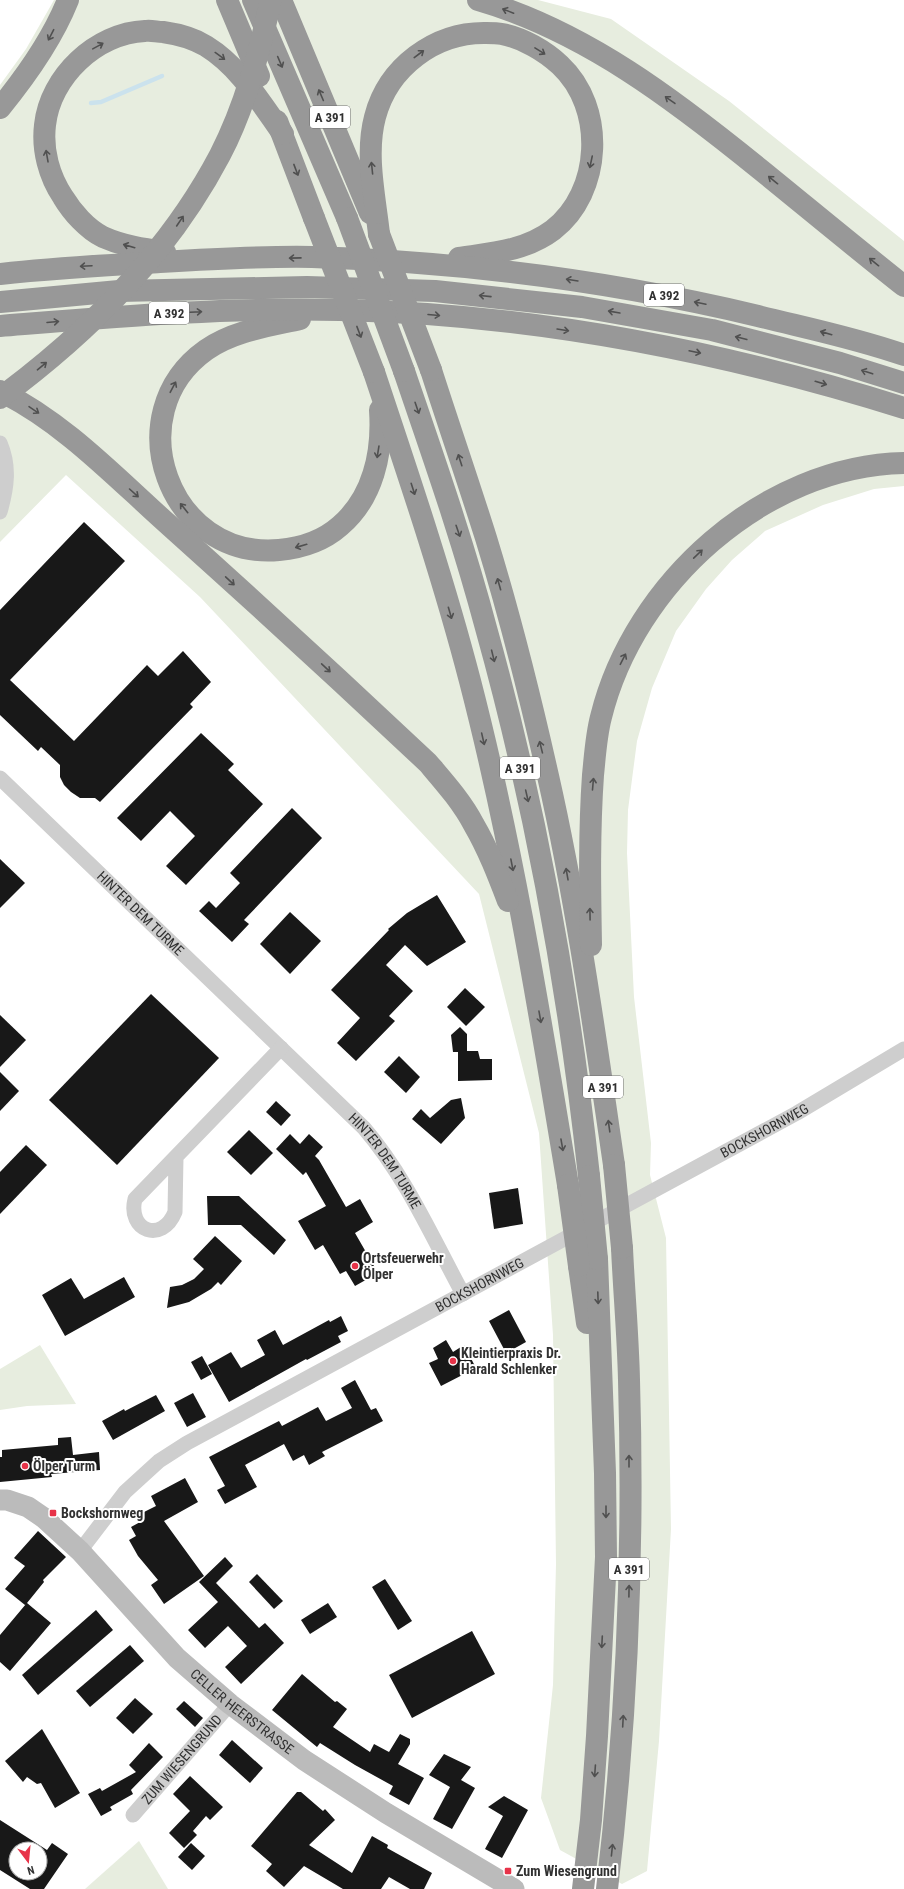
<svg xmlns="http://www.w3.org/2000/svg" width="904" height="1889" font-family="'Roboto Condensed',sans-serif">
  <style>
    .green { fill: #e7eddf }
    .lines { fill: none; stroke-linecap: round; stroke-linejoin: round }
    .stream { stroke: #cbe2ed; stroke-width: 4.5 }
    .building { fill: #181818; fill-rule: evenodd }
    .street { stroke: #cecece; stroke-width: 15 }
    .secondary { stroke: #bbb; stroke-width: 21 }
    .highway { stroke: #989898; stroke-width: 22 }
    .highway-bridge { stroke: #989898; stroke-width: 22 }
    .oneway { stroke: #505050 }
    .poi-dot { fill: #e73349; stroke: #fff; stroke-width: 1.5 }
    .labels { text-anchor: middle; stroke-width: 4; stroke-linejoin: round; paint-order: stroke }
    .shield { fill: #fff; stroke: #6f6f6f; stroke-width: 1 }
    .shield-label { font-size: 13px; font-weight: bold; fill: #313131 }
    .street-label { font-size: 14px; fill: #313131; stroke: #fff }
    .poi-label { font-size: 14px; font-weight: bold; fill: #313131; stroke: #fff; text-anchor: start }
  </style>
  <rect width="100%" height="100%" fill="#fff"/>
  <g class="green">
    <polygon points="54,0 538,0 611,19 729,101 904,241 904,486 874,489 823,505 765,531 732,560 706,589 676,631 652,688 637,741 628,810 627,853 634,997 651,1143 650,1175 666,1238 671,1529 659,1741 647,1871 622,1884 560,1850 541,1798 553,1685 556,1564 553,1335 539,1133 479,894 200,597 66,475 0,542 0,85 26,49"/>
    <polygon points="40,1345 76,1404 27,1406 0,1410 0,1369"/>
    <polygon points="139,1841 168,1889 85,1889"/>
  </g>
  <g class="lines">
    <polyline class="stream" points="91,103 101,102 162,76"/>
  </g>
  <g class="building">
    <polygon points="84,522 125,561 10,680 74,741 147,665 158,676 183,651 211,682 190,704 193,707 100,802 95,798 80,798 71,792 64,785 60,777 60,765 41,747 38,751 0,715 0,610"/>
    <polygon points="201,733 234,764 228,770 263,804 186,885 166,866 195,836 170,811 141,841 117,818"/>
    <polygon points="292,808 322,838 244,920 249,924 232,942 199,911 209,901 216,908 240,883 230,873"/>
    <polygon points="0,859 25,883 0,908"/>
    <polygon points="437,895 466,942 427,966 405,945 386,965 413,991 389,1016 395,1021 356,1061 337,1043 360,1018 331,990 389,930 388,929 407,913"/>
    <polygon points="290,912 321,941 290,974 260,944"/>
    <polygon points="465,988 485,1007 466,1026 447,1007"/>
    <polygon points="151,994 219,1058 117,1165 49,1100"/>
    <polygon points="0,1015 26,1040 0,1067"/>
    <polygon points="460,1027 467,1034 467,1051 478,1051 480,1059 492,1059 492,1080 458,1081 458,1052 453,1052 451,1035"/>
    <polygon points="399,1056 420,1077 406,1093 384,1072"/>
    <polygon points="0,1072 19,1091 0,1111"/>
    <polygon points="461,1098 465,1118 441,1144 412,1119 421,1109 430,1118 451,1100"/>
    <polygon points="276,1101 291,1115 281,1126 266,1112"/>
    <polygon points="249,1130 273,1153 251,1175 227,1152"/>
    <polygon points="290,1134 300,1144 309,1134 323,1147 315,1156 319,1160 346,1207 360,1199 373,1222 355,1233 378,1273 355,1286 346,1271 340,1274 323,1245 315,1250 298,1221 326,1206 306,1172 303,1175 276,1149"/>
    <polygon points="26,1145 47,1165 0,1214 0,1172"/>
    <polygon points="518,1188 523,1224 494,1229 489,1193"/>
    <polygon points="207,1196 239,1196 286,1240 274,1255 241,1225 208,1225"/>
    <polygon points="215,1236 242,1261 221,1285 218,1282 211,1289 189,1302 167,1308 170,1287 182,1285 194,1279 204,1269 193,1259"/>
    <polygon points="124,1277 135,1297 65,1336 42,1295 71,1278 84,1299"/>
    <polygon points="509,1310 526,1342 506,1353 489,1321"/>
    <polygon points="341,1316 348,1331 338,1336 341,1342 307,1360 306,1359 229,1402 208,1365 231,1352 241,1368 265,1355 257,1340 275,1330 283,1345 329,1320 330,1322"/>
    <polygon points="446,1340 453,1352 464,1345 476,1368 441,1386 429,1363 438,1359 433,1348"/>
    <polygon points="202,1356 212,1374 201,1380 191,1362"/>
    <polygon points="355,1380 371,1410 376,1408 383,1421 322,1452 325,1456 309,1465 304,1455 293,1461 284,1444 245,1465 257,1487 225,1504 217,1490 225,1486 209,1457 279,1421 282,1426 318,1407 326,1421 352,1408 341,1388"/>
    <polygon points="193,1393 206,1417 187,1427 174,1403"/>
    <polygon points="156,1395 165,1411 113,1440 102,1421 124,1409 125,1411"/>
    <polygon points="71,1437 73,1455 99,1452 100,1470 51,1474 52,1477 0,1482 0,1457 2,1457 2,1450 58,1445 58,1438"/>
    <polygon points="185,1478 198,1502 164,1521 204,1576 164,1604 151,1585 158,1580 138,1556 129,1540 136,1536 131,1527 142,1521 138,1515 156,1506 151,1496"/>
    <polygon points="38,1531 66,1557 43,1580 44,1582 27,1603 51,1623 10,1671 0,1662 0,1635 26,1604 25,1605 5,1589 25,1566 14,1558"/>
    <polygon points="225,1557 233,1566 216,1583 259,1628 265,1623 284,1643 241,1684 225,1667 247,1646 228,1626 205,1648 188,1630 218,1602 199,1582"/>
    <polygon points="257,1574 283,1601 274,1609 249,1582"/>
    <polygon points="385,1579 412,1621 398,1630 372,1587"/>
    <polygon points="328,1603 337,1617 310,1634 301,1620"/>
    <polygon points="96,1610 113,1630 38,1695 22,1675"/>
    <polygon points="472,1631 495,1674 412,1718 389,1675"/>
    <polygon points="130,1645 144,1661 90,1707 76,1691"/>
    <polygon points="302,1674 335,1702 337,1701 347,1709 333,1727 370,1752 374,1744 389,1752 400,1734 410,1739 410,1744 398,1764 424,1778 409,1805 389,1794 393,1786 355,1765 320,1743 317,1747 272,1710"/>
    <polygon points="135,1698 153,1714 133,1734 116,1718"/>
    <polygon points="184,1701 203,1718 195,1727 176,1709"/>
    <polygon points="42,1729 80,1793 55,1808 41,1783 37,1784 27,1777 23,1782 5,1761"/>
    <polygon points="232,1740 263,1768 250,1783 219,1755"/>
    <polygon points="149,1743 163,1757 131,1790 133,1794 110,1807 112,1810 101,1816 88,1794 100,1788 102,1791 136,1772 129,1765"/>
    <polygon points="444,1754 471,1767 461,1780 475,1788 452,1829 433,1819 450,1787 429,1775"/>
    <polygon points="190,1776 223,1807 210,1820 206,1816 193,1831 197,1835 184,1848 169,1833 190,1811 173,1794"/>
    <polygon points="297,1792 301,1792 323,1811 325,1809 335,1820 309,1845 352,1873 372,1836 388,1845 387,1848 432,1873 424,1889 410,1889 389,1877 381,1889 343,1889 304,1866 284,1887 266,1871 272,1864 251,1846"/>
    <polygon points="504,1796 528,1810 502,1858 485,1849 503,1816 488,1807"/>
    <path d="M0,1820L47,1850L52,1843L68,1854L44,1889H30L0,1870ZM16,1849H40V1873H16Z"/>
    <polygon points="191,1843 205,1856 192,1870 178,1857"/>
  </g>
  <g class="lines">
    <g class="street">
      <path d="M0,443C10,466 7,488 0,512"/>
      <path id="s1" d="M0,778L364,1128C406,1177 432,1237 463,1294"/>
      <path d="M176,1157L175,1212C162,1244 127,1231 135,1199L281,1048"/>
      <path id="s2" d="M80,1551L125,1492L159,1461L187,1443L797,1113L904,1049"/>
      <path id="s3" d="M133,1815L230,1704"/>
    </g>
    <path class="secondary" id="s4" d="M0,1500H7L28,1507L44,1518L80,1551L177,1658L230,1704L304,1760L386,1813L514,1889"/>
    <g class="highway">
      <polyline points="227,0 259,76"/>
      <polyline points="253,0 347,218"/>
      <polyline points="281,0 370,213"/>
      <path d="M478,0C585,31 676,101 761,170C809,209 856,248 904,286"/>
      <path d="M0,108C27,75 52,40 68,0"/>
      <polyline points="277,121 314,218"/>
      <path d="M379,234C375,197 365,154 375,117C388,67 435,32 486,33C491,33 497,33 502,34C523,38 545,51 560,65C606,108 602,192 553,230C525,251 492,253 459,258"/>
      <path d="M165,252C144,249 123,246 103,237C87,229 72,212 63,197C49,176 42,150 45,125C50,77 96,33 145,31C151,30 157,32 163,32C177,34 193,38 206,46C240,67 260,102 283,134"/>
      <path d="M0,274C53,268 107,265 160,262C211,259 262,256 312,257C462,262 612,281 758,316C806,328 856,338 904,355"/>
      <polyline points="0,302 119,291 307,287 435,291 582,307 712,330 840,363 904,383"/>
      <path d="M300,319C269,326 233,331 206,350C116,414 169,560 279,550C301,548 323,541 340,526C373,498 383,453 380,410"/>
      <path d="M0,326C113,317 226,307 340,310C531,314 722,351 904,408"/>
      <path d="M431,370C449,426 468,481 486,538C510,616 530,696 548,776C577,904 595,1035 614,1165"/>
      <path d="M404,371C433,456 463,541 486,628C536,807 569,992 589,1176"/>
      <path d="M374,372C408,474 443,577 470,681C513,847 540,1016 568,1185"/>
      <path d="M0,391C65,423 116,478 170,526C257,604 343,683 428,763C445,783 462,802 474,825C488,849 498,875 508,901"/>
      <path d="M591,945C590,889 589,832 593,775C595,756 596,736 601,717C634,583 764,466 904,463"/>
      <polyline points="579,1266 587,1323"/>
      <polyline points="583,1889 591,1820 597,1736 606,1557 605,1473 597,1259"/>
      <path d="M607,1889C627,1720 634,1550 629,1380C628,1336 624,1292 622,1248"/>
    </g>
    <g class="highway-bridge">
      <polyline points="314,218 374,372"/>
      <polyline points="347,218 404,371"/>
      <polyline points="379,234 431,370"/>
      <path d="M0,398C89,332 168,254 220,155C245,107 259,53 271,0"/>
      <polyline points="614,1165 622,1248"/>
      <polyline points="589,1176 597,1259"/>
      <polyline points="568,1185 579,1266"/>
    </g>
  </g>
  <defs><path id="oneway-shaft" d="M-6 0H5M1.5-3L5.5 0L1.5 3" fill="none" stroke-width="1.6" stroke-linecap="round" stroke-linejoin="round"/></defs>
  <g class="oneway">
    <use href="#oneway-shaft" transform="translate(508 11) rotate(-159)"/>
    <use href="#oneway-shaft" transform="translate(51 35) rotate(117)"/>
    <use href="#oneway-shaft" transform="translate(98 46) rotate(-29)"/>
    <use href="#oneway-shaft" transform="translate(540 51) rotate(32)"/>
    <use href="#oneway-shaft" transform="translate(419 54) rotate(-37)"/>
    <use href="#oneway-shaft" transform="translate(220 56) rotate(36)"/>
    <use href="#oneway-shaft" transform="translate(280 62) rotate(67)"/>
    <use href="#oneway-shaft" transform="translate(321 95) rotate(-113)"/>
    <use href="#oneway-shaft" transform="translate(670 100) rotate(-145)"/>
    <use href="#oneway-shaft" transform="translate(47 156) rotate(-100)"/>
    <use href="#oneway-shaft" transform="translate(591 162) rotate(102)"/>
    <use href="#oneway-shaft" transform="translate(372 168) rotate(-96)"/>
    <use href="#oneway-shaft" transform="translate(296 170) rotate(69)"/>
    <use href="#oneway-shaft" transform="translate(773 180) rotate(-141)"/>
    <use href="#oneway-shaft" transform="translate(180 221) rotate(-56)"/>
    <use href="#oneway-shaft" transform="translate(129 246) rotate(-164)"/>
    <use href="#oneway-shaft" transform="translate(295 258) rotate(179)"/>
    <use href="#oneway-shaft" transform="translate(874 262) rotate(-141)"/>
    <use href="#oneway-shaft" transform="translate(86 266) rotate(177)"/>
    <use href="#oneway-shaft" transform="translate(572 280) rotate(-171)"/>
    <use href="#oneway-shaft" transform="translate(485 296) rotate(-174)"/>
    <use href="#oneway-shaft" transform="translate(700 303) rotate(-168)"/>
    <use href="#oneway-shaft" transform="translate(196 312) rotate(-3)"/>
    <use href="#oneway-shaft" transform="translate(614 312) rotate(-170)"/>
    <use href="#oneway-shaft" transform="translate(434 315) rotate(5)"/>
    <use href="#oneway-shaft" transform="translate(53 322) rotate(-5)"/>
    <use href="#oneway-shaft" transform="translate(563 330) rotate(9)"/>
    <use href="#oneway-shaft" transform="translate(359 332) rotate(69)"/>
    <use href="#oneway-shaft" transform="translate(826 333) rotate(-164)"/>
    <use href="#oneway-shaft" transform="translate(741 338) rotate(-166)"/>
    <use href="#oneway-shaft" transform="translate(695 352) rotate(12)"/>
    <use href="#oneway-shaft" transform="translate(42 366) rotate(-40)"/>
    <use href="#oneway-shaft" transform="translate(867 372) rotate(-162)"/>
    <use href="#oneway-shaft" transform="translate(821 383) rotate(16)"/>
    <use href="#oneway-shaft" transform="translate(173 387) rotate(-62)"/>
    <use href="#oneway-shaft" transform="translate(417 408) rotate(71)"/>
    <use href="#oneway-shaft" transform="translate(34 410) rotate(34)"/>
    <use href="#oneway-shaft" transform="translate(378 452) rotate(99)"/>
    <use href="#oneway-shaft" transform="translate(460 460) rotate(-108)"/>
    <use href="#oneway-shaft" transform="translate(413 489) rotate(72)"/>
    <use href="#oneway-shaft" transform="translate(134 493) rotate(42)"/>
    <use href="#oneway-shaft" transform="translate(184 508) rotate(-129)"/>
    <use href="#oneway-shaft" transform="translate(458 531) rotate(71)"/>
    <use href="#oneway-shaft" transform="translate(301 546) rotate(164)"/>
    <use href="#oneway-shaft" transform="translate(698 554) rotate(-44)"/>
    <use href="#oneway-shaft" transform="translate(230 581) rotate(43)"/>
    <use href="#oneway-shaft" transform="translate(499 584) rotate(-106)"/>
    <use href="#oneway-shaft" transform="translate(450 613) rotate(74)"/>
    <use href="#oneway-shaft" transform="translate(493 656) rotate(76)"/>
    <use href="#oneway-shaft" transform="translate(623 659) rotate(-63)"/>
    <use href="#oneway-shaft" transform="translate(326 668) rotate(43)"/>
    <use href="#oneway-shaft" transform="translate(483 739) rotate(77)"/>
    <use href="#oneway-shaft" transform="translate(541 747) rotate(-104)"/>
    <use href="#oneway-shaft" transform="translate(593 784) rotate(-85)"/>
    <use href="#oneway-shaft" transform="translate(527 796) rotate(77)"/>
    <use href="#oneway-shaft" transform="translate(512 865) rotate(79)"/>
    <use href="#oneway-shaft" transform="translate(567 874) rotate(-100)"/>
    <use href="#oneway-shaft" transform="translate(590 914) rotate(-91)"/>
    <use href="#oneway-shaft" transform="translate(540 1017) rotate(80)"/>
    <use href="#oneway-shaft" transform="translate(609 1126) rotate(-98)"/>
    <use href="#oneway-shaft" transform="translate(562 1145) rotate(80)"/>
    <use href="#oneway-shaft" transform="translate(598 1298) rotate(88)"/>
    <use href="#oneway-shaft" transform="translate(629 1461) rotate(-90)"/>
    <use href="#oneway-shaft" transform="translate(606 1512) rotate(90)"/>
    <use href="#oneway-shaft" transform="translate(629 1591) rotate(-89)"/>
    <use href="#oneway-shaft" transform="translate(602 1642) rotate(93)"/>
    <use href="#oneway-shaft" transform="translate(623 1721) rotate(-87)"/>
    <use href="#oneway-shaft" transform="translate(595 1771) rotate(94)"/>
    <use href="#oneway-shaft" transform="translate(612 1850) rotate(-84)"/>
  </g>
  <g class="poi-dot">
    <circle cx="355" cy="1266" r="4"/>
    <circle cx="453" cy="1361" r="4"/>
    <circle cx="25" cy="1466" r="4"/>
    <rect x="49" y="1509" width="8" height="8" rx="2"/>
    <rect x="504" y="1867" width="8" height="8" rx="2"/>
  </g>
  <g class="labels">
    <g class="shield">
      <rect x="310" y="106" width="40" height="22" rx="3"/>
      <rect x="644" y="284" width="40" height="22" rx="3"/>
      <rect x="149" y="302" width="40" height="22" rx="3"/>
      <rect x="500" y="757" width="40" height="22" rx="3"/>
      <rect x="583" y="1076" width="40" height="22" rx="3"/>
      <rect x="609" y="1558" width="40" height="22" rx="3"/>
    </g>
    <g class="shield-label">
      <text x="330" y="122">A 391</text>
      <text x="664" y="300">A 392</text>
      <text x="169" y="318">A 392</text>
      <text x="520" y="773">A 391</text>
      <text x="603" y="1092">A 391</text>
      <text x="629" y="1574">A 391</text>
    </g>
    <g class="street-label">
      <text dy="5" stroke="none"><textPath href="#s1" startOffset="195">HINTER DEM TURME</textPath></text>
      <text dy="5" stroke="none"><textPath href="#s2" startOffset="810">BOCKSHORNWEG</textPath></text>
      <text dy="5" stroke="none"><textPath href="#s1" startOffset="544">HINTER DEM TURME</textPath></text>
      <text dy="5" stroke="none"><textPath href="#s2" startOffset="486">BOCKSHORNWEG</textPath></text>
      <text dy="5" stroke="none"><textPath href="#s4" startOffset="326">CELLER HEERSTRASSE</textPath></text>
      <text dy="5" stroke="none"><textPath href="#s3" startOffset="74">ZUM WIESENGRUND</textPath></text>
    </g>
    <g class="poi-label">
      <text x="363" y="1263">Ortsfeuerwehr<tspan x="363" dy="16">Ölper</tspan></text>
      <text x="461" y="1358">Kleintierpraxis Dr.<tspan x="461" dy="16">Harald Schlenker</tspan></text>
      <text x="33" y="1471">Ölper Turm</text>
      <text x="61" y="1518">Bockshornweg</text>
      <text x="516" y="1876">Zum Wiesengrund</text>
    </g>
  </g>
  <g transform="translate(28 1861) rotate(164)"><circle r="19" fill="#ffffff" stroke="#adadad"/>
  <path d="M0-3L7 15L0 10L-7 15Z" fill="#e73349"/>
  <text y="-6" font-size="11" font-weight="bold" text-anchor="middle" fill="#313131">N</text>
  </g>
</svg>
